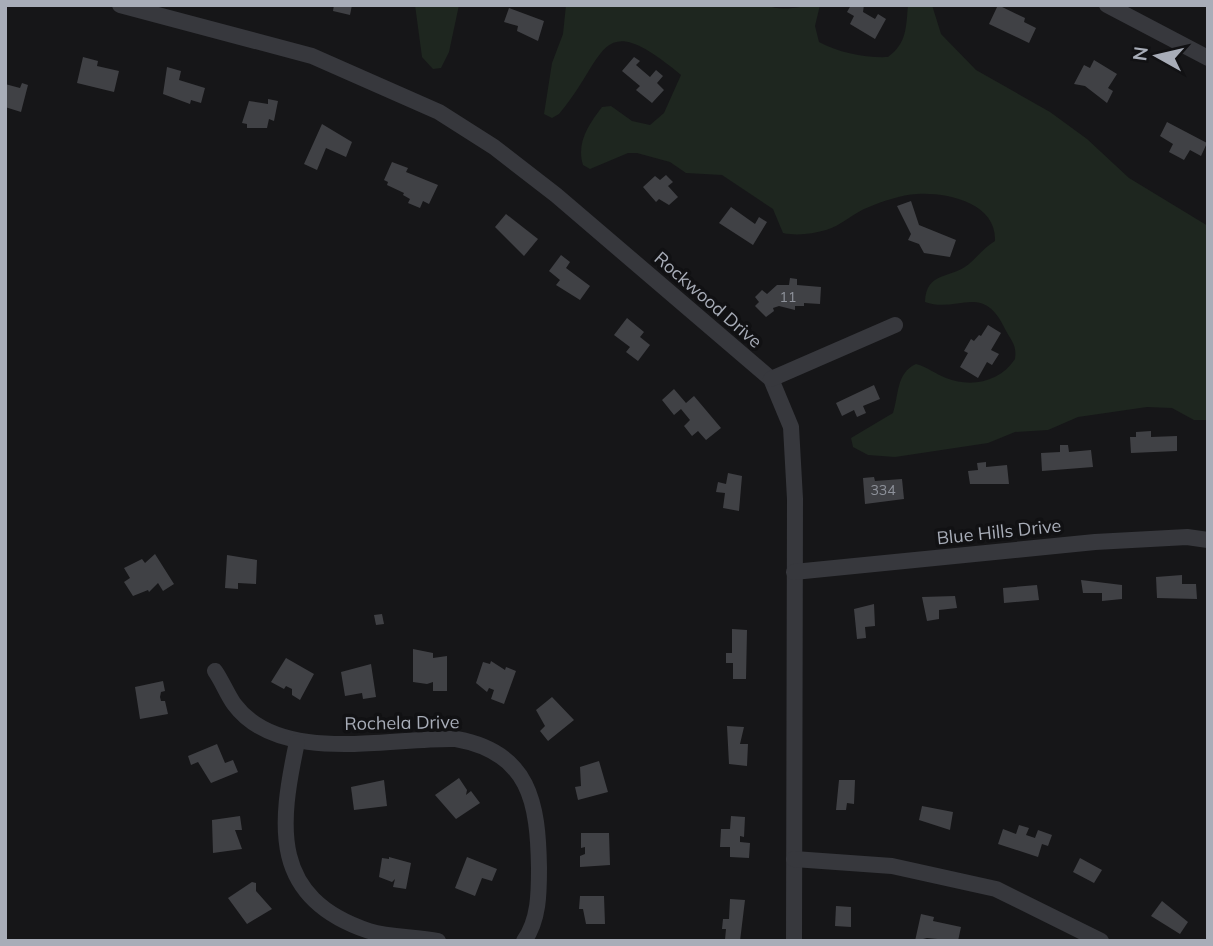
<svg xmlns="http://www.w3.org/2000/svg" width="1213" height="946" font-family="Mulish,sans-serif">
  <style>
    .green { fill: #1e261f }
    .building { fill: #404145 }
    .lines { fill: none; stroke-linecap: round; stroke-linejoin: round }
    .minor { stroke: #37383d; stroke-width: 16 }
    .labels { text-anchor: middle; stroke-width: 7; stroke-linejoin: round; paint-order: stroke }
    .number-label { font-size: 14px; fill: #8e929b }
    .street-label { font-size: 18px; fill: #a8adb8; stroke: #111113 }
  </style>
  <rect width="100%" height="100%" fill="#161618"/>
  <g class="green">
    <polygon points="415,5 459,5 449,52 441,68 433,69 422,57"/>
    <path d="M566,5H767C782,13 803,5 820,5L815,26L819,42C839,53 866,58 888,57C907,43 906,27 908,5H932L941,34L976,70L1050,112L1087,139L1129,178L1208,226V420H1194L1172,408L1147,407L1078,417L1048,430L1015,432L988,443L895,457L868,455L853,447L851,438L893,413C899,395 896,373 916,364C928,367 935,374 946,378C971,388 1000,382 1015,359C1017,344 1011,341 1005,329C983,281 957,314 925,302C926,271 951,279 969,264C978,256 984,248 995,241C997,203 947,192 917,194C901,195 883,201 869,207C854,212 841,226 826,230C812,234 797,236 783,233L773,209L722,175L686,173L670,162L637,153H628L590,169L583,165C576,143 589,124 602,107L611,106L632,121L650,125L664,113L681,75C597,5 608,57 559,114L552,118L544,114L552,63L563,34Z"/>
  </g>
  <g class="building">
    <polygon points="334,5 352,5 350,15 333,11"/>
    <polygon points="851,5 864,5 863,12 875,19 878,14 886,19 875,39 850,24 854,16 847,12"/>
    <polygon points="998,5 1025,18 1024,22 1036,28 1029,43 989,24"/>
    <polygon points="509,8 544,21 538,41 517,31 518,26 504,22"/>
    <polygon points="83,57 98,61 97,66 119,71 114,92 77,83"/>
    <polygon points="634,57 640,61 636,65 650,77 656,70 663,76 657,83 664,90 652,103 636,90 640,86 622,71"/>
    <polygon points="1094,60 1117,74 1108,88 1113,91 1107,103 1085,86 1074,84 1084,65 1090,68"/>
    <polygon points="167,67 181,71 179,80 205,88 201,103 191,100 190,104 163,94"/>
    <polygon points="22,83 28,85 21,112 5,107 5,84 20,88"/>
    <polygon points="268,99 278,101 274,121 269,119 267,128 247,128 247,124 242,123 249,101 268,104"/>
    <polygon points="1167,122 1207,143 1201,156 1190,150 1184,160 1169,152 1173,144 1160,136"/>
    <polygon points="322,124 352,142 346,157 326,148 317,170 304,164"/>
    <polygon points="392,162 408,168 406,172 438,185 429,204 423,201 420,208 408,203 410,199 403,195 404,193 387,185 388,182 384,180"/>
    <polygon points="666,175 673,182 668,186 678,197 669,205 659,199 656,202 643,187 655,176 660,180"/>
    <polygon points="911,201 919,225 956,240 950,257 924,253 919,244 908,240 911,234 897,206"/>
    <polygon points="731,207 755,224 759,217 767,222 753,245 719,223"/>
    <polygon points="506,214 538,239 524,256 495,227"/>
    <polygon points="561,255 570,262 566,268 590,286 580,300 556,285 560,280 549,271"/>
    <polygon points="790,278 797,279 797,285 821,287 820,304 804,303 804,306 795,306 795,310 779,306 773,308 774,311 766,317 755,306 759,302 755,297 762,290 767,294 777,285 789,285"/>
    <polygon points="627,318 644,332 640,337 650,345 638,361 626,352 630,347 614,335"/>
    <polygon points="988,325 1001,333 991,350 999,354 992,365 987,362 978,378 960,367 968,353 964,351 971,339 974,341 979,335 981,336"/>
    <polygon points="874,385 880,399 863,406 866,413 857,417 854,410 842,416 836,403"/>
    <polygon points="674,389 686,403 694,396 721,428 706,440 698,431 692,436 684,426 690,420 681,409 674,415 662,400"/>
    <polygon points="1151,431 1151,437 1177,436 1177,451 1131,453 1130,437 1136,437 1136,432"/>
    <polygon points="1060,445 1068,445 1069,452 1091,450 1093,467 1042,471 1041,453 1060,452"/>
    <polygon points="986,462 986,467 1007,465 1009,484 970,484 968,471 978,470 977,463"/>
    <polygon points="728,473 742,476 739,511 723,508 725,493 716,492 718,482 726,484"/>
    <polygon points="874,477 875,481 902,479 904,499 865,504 863,478"/>
    <polygon points="155,554 174,584 163,591 158,583 149,592 148,590 133,596 124,582 130,578 124,568 142,559 145,563"/>
    <polygon points="227,555 257,560 256,584 238,583 238,589 225,588"/>
    <polygon points="1182,575 1182,584 1196,584 1197,599 1157,598 1156,577"/>
    <polygon points="1081,580 1122,585 1122,599 1102,601 1102,593 1083,593"/>
    <polygon points="1037,585 1039,600 1004,603 1003,588"/>
    <polygon points="955,596 957,608 939,610 939,619 927,621 922,597"/>
    <polygon points="874,604 875,626 865,627 866,638 857,639 854,609"/>
    <polygon points="382,614 384,624 376,625 374,615"/>
    <polygon points="732,629 747,630 746,679 733,679 733,663 726,663 726,653 732,653"/>
    <polygon points="413,649 433,653 433,658 447,656 447,691 433,691 433,682 427,684 413,682"/>
    <polygon points="286,658 314,674 300,700 292,695 292,689 286,686 284,689 271,682"/>
    <polygon points="491,661 505,670 506,667 516,671 504,704 491,699 494,690 489,688 487,692 476,683 483,662 490,664"/>
    <polygon points="371,664 376,697 363,699 362,693 345,696 341,672"/>
    <polygon points="163,681 165,691 161,692 160,697 161,701 165,701 168,714 140,719 135,687"/>
    <polygon points="552,697 574,720 548,741 540,731 545,726 536,710"/>
    <polygon points="727,726 744,727 740,744 748,744 747,766 729,764"/>
    <polygon points="217,744 225,763 233,760 238,772 211,783 198,762 191,765 188,756"/>
    <polygon points="599,761 608,792 578,800 575,787 581,786 580,767"/>
    <polygon points="459,778 467,790 466,795 471,791 480,803 456,819 435,795"/>
    <polygon points="384,780 387,806 354,810 351,787"/>
    <polygon points="839,780 855,780 854,804 847,803 846,810 836,810"/>
    <polygon points="922,806 953,812 950,830 919,820"/>
    <polygon points="240,816 242,830 235,830 242,849 213,853 212,820"/>
    <polygon points="731,816 745,817 744,837 740,836 740,842 750,843 749,858 730,857 730,847 720,847 721,829 730,829"/>
    <polygon points="1019,825 1029,828 1026,835 1035,838 1038,830 1052,835 1048,846 1042,844 1038,857 998,844 1003,829 1016,834"/>
    <polygon points="581,833 609,833 610,865 580,867 580,856 585,854 585,847 581,848"/>
    <polygon points="389,857 411,863 406,889 393,887 395,879 392,882 379,877 382,858 389,859"/>
    <polygon points="467,857 497,869 492,881 482,878 475,896 455,888"/>
    <polygon points="1080,858 1102,870 1094,883 1073,872"/>
    <polygon points="252,882 256,883 256,891 272,909 247,924 228,898"/>
    <polygon points="580,896 604,896 605,924 586,924 583,909 579,909"/>
    <polygon points="730,899 745,900 740,941 725,940 726,929 722,929 723,919 729,919"/>
    <polygon points="1162,901 1188,922 1180,934 1151,916"/>
    <polygon points="836,906 851,907 851,927 835,926"/>
    <polygon points="921,914 934,917 933,921 961,927 958,941 927,938 915,941"/>
  </g>
  <g class="lines">
    <g class="minor">
      <polyline points="120,5 312,56 439,112 494,147 556,195 771,379 791,427 795,499 794,941"/>
      <polyline points="1107,5 1208,58"/>
      <polyline points="771,379 895,325"/>
      <polyline points="794,572 1095,542 1187,537 1208,540"/>
      <path d="M215,671C222,681 227,694 234,704C280,766 390,737 456,739C530,752 538,803 539,868C539,893 539,920 524,941"/>
      <path d="M297,742C279,826 270,898 369,931C391,938 416,936 438,941"/>
      <polyline points="794,859 892,866 996,889 1101,941"/>
    </g>
  </g>
  <g class="labels">
    <g class="number-label">
      <text x="788" y="302">11</text>
      <text x="883" y="495">334</text>
    </g>
    <g class="street-label">
      <text transform="translate(708 300) rotate(41)" y="6">Rockwood Drive</text>
      <text transform="translate(999 532) rotate(-6)" y="6">Blue Hills Drive</text>
      <text transform="translate(402 723) rotate(-1)" y="6">Rochela Drive</text>
    </g>
  </g>
  <rect width="1213" height="946" fill="none" stroke="#a8adb8" stroke-width="14"/>
  <g transform="translate(1157 56) rotate(278)" stroke="#111113" stroke-width="5" paint-order="stroke">
  <path d="M0-5L12 26L0 18L-12 26Z" fill="#a8adb8"/>
  <text y="-10" font-size="19" font-weight="bold" text-anchor="middle" fill="#a8adb8">N</text>
  </g>
</svg>
